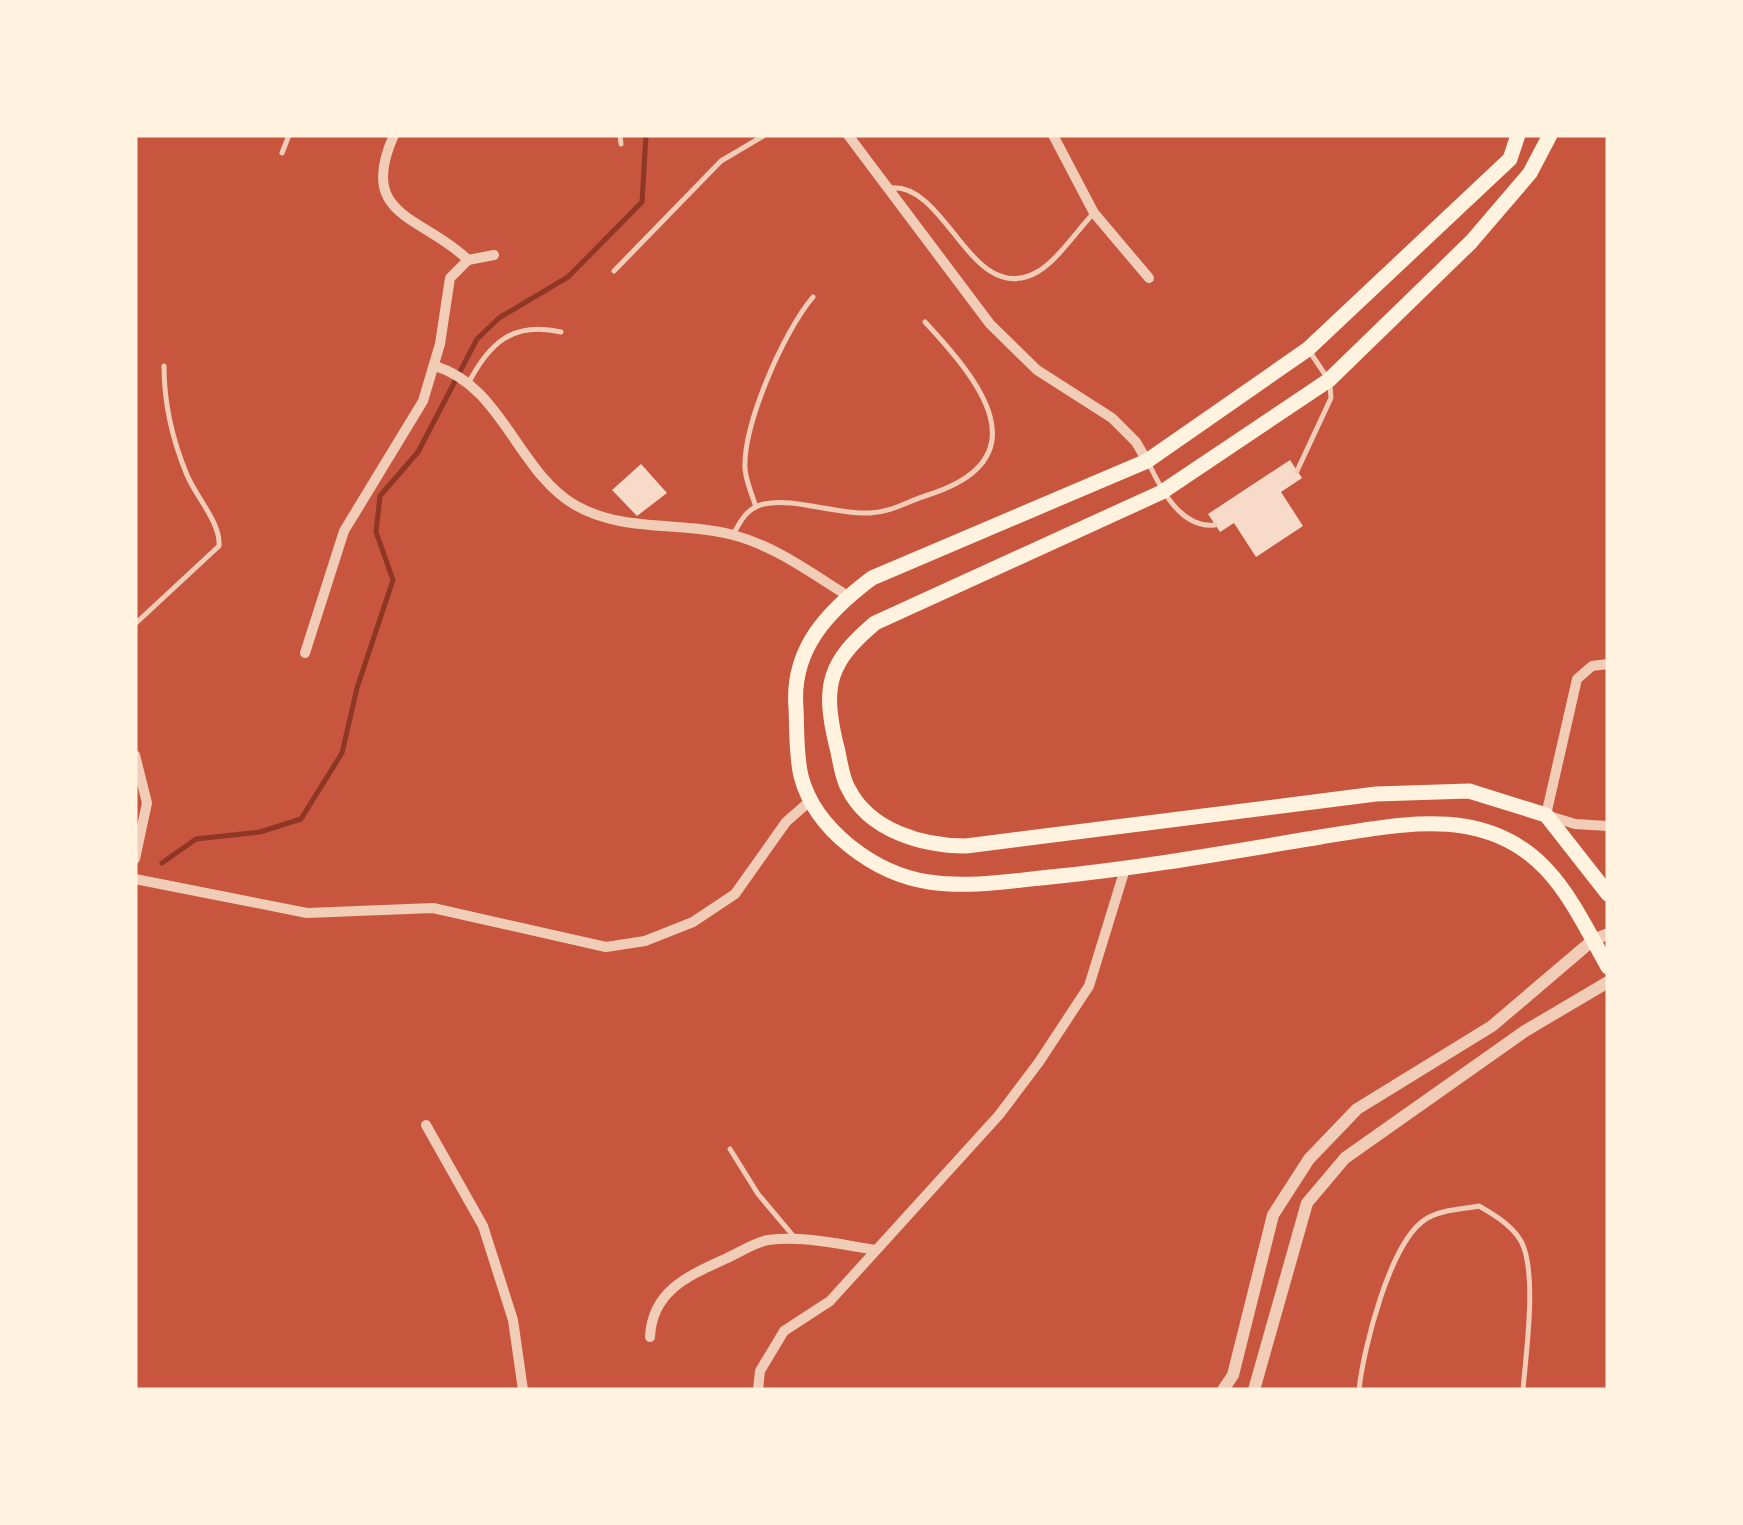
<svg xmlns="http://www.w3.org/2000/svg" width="1743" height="1525" font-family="Merriweather,serif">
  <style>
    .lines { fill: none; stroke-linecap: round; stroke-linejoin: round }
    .stream { stroke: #8f3625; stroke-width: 5 }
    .building { fill: #f7dbc8 }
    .service { stroke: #f1ccb7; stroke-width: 5 }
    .minor { stroke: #f1ccb7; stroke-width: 10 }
    .tertiary { stroke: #f1ccb7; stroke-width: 12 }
    .primary { stroke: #fff3e0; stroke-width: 15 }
  </style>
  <rect width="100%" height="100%" fill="#c8553d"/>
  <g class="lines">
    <polyline class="stream" points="162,863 196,839 260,832 301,819 342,753 357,688 393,580 376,532 380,496 418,452 477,339 499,318 568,277 642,202 646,135"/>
  </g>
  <g class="building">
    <polygon points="1290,460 1302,478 1281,492 1303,526 1256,557 1234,523 1220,532 1208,514"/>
    <polygon points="641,464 667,493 637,516 612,490"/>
  </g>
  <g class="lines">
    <g class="service">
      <polyline points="620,135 621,144"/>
      <polyline points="282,153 289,135"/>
      <path d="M891,188C948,183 972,311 1039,271C1058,259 1076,232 1092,215"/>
      <polyline points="614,271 721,161 765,135"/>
      <polyline points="1310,352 1326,376"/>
      <path d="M468,384C489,343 513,321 561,332"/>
      <path d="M1149,464C1161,489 1181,529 1215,525"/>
      <polyline points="1297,471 1331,398 1330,386"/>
      <path d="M756,507C752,495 746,481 745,469C743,424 784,331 813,297"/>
      <path d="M733,535C741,520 747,508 764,504C792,497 838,515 870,513C892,512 908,501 928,495C1045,458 977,378 925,322"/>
      <path d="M135,624L219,546C221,523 196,497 187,475C172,439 164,404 164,366"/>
      <polyline points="730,1149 758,1194 795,1238"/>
      <path d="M1359,1390C1363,1350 1390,1241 1426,1219C1439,1210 1463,1209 1479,1206C1495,1215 1518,1229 1524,1248C1536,1283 1526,1353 1523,1390"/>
    </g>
    <g class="minor">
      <path d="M394,135C356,218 424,216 468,260"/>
      <polyline points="848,135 990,324 1037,370 1112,418 1136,442 1147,461"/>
      <polyline points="1053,135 1094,213 1149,278"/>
      <path d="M435,366C502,386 518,472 575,505C623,533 681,521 733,535C775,546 811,573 848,596"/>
      <polyline points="305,653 344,531 423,401 440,344 450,278 468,260 494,255"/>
      <polyline points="1608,664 1592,666 1577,679 1546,815 1575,824 1608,826"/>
      <polyline points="135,755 147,803 135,859"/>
      <polyline points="135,879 307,913 433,908 606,947 645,941 693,922 735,894 786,822 811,800"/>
      <polyline points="426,1125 483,1226 513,1320 523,1390"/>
      <path d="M650,1337C652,1291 688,1276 725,1259C739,1253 753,1243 768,1240C803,1235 842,1245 876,1250"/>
      <polyline points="758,1390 760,1371 784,1331 830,1301 999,1115 1039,1062 1089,986 1125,869"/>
    </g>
    <g class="tertiary">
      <polyline points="1223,1390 1233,1375 1273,1215 1309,1159 1357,1109 1492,1026 1593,940 1608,934"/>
      <polyline points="1254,1390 1307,1203 1345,1158 1525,1031 1608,982"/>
    </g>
    <g class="primary">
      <path d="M1518,135L1510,159L1308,349L1147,461L872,578C828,611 791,649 796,708C797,730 796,755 801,776C815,830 875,874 929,882C969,888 1010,881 1050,877C1141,868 1230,852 1320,837C1365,830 1418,819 1463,826C1546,839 1571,901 1608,967"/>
      <path d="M1550,135L1530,173L1471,242L1329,380L1162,492L875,623C829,662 822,685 836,744C840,757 841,776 848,788C869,831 923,846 966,846L1376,794L1469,791L1546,815L1608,894"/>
    </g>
  </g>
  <rect width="1743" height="1525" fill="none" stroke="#fff3e0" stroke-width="275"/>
</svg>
